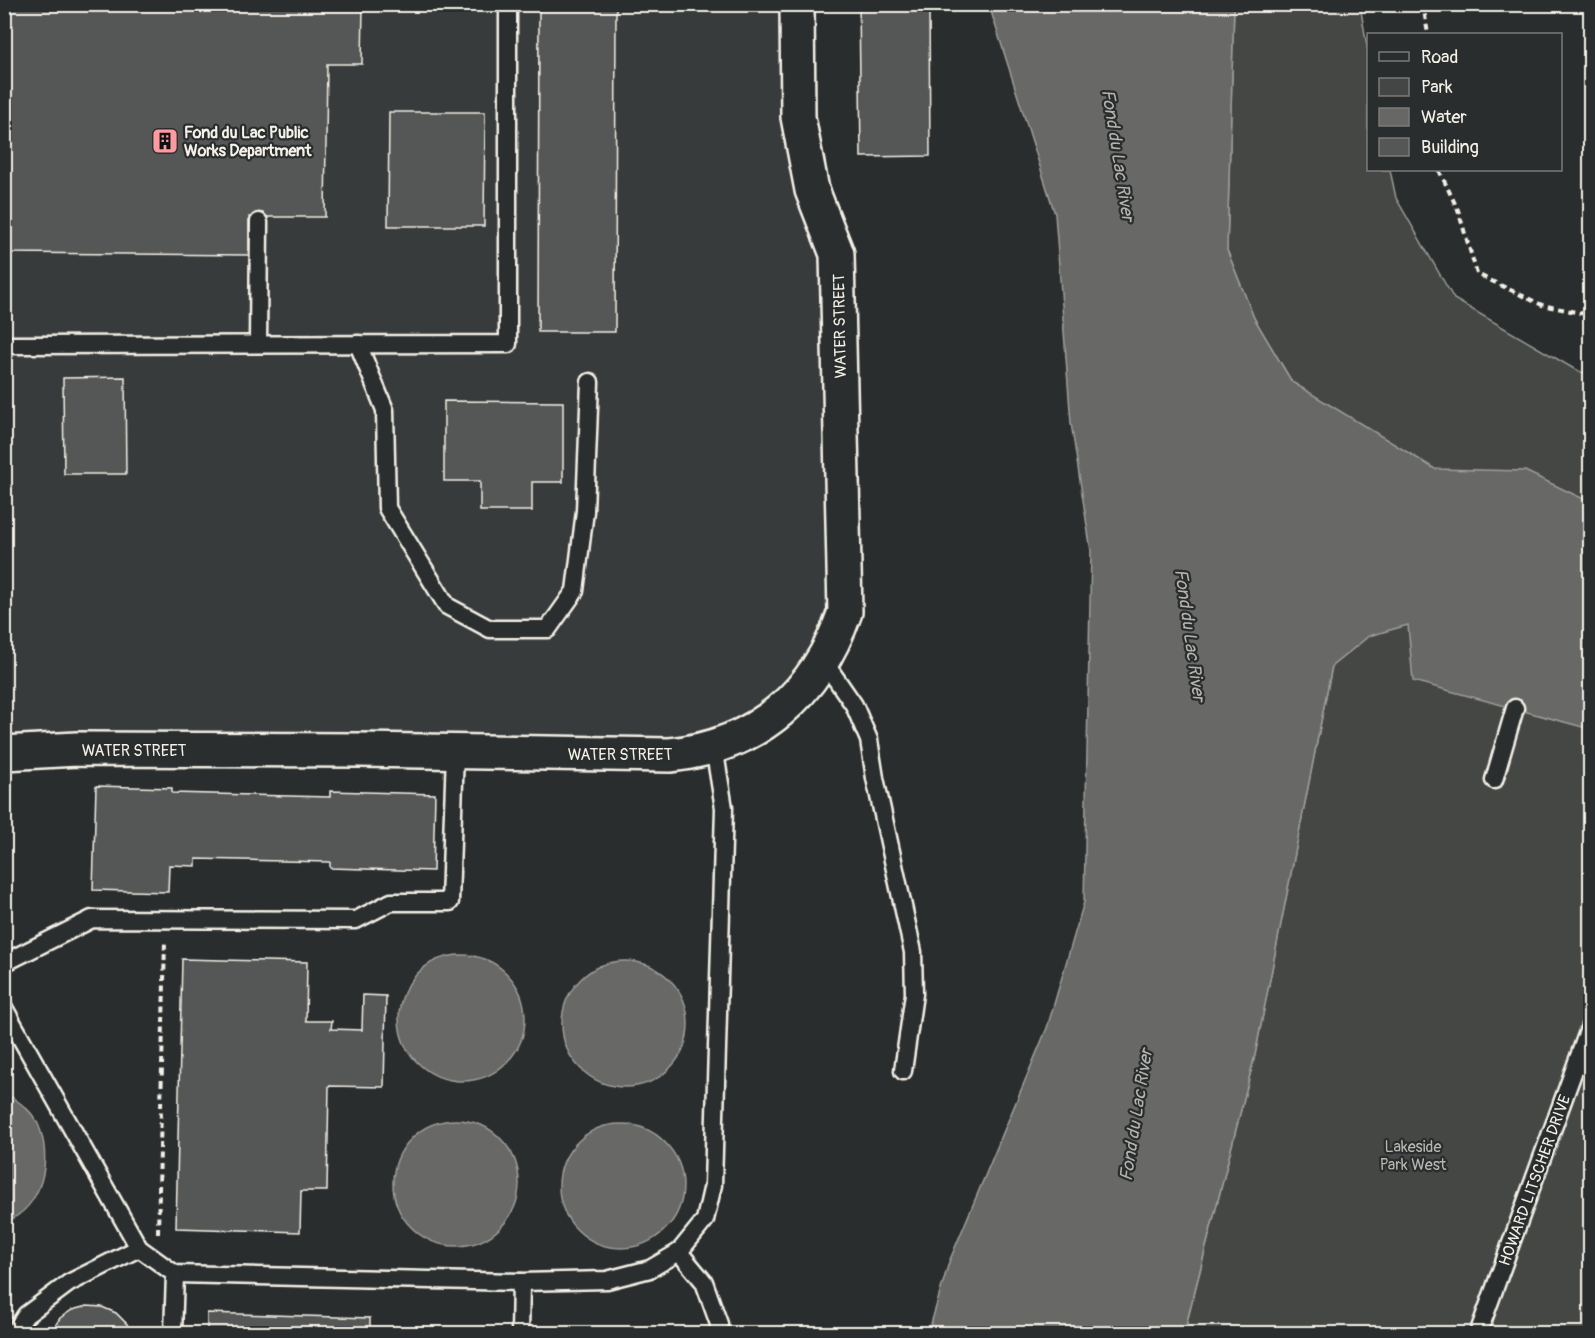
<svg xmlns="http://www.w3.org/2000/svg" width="1595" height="1338" font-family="Pangolin,sans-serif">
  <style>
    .built { fill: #373a3a }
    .green { fill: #444645; stroke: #9c9c96; stroke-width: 1.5 }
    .water { fill: #676866; stroke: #9f9f9a; stroke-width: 1.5 }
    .building { fill: #555756; stroke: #f4f1e8; stroke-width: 1.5 }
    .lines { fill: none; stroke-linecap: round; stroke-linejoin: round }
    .service-casing { stroke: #f4f1e8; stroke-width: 21 }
    .minor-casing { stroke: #f4f1e8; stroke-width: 38 }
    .path { stroke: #f4f1e8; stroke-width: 4; stroke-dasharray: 6 4.5; stroke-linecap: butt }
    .service { stroke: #2a2d2e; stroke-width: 16 }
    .minor { stroke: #2a2d2e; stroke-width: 33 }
    .labels { text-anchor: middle; stroke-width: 4.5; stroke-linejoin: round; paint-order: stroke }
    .poi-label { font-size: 16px; font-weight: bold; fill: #f4f1e8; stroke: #2a2d2e; text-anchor: start }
    .street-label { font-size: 16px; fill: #f4f1e8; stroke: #2a2d2e }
    .park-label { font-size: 16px; fill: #b6b5af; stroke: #2a2d2e }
    .water-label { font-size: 18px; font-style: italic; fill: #b5b3ae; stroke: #2a2d2e }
  </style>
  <rect width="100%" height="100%" fill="#2a2d2e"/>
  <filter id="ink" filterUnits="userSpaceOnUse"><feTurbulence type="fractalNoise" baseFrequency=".0167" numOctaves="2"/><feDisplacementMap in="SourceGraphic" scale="12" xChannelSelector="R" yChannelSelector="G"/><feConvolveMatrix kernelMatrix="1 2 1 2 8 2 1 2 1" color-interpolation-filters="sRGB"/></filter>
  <g filter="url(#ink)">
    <polygon class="built" points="5,5 806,5 845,612 840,627 731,741 5,753"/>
    <polygon class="green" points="1234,5 1360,5 1368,52 1368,170 1390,170 1396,198 1454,299 1576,370 1590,375 1590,1333 1184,1334 1255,1055 1332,666 1292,382 1254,318 1227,250"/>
    <g class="water">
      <polygon points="989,5 1234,5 1227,250 1254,318 1292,382 1435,469 1525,471 1590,502 1590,729 1413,681 1408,625 1369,636 1332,666 1255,1055 1184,1333 928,1334 949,1262 1047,1028 1084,902 1091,551 1071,423 1055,214"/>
      <circle cx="462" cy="1018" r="63"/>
      <circle cx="625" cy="1024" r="63"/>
      <path d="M5,1092C17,1101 31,1109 38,1124C53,1158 43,1208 5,1222Z"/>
      <circle cx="456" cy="1183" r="63"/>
      <circle cx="621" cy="1186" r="62"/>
    </g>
    <g class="building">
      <polygon points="4,4 363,4 362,64 327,64 325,217 249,217 249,255 4,253"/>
      <polygon points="539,4 616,4 615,332 538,332"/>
      <polygon points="859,4 929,4 930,156 861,157"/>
      <polygon points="389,112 485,112 484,226 388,226"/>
      <polygon points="125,377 126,474 64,474 63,378"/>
      <polygon points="444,401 563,402 563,482 532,482 532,511 480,511 480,481 444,481"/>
      <polygon points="96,786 172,788 172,793 330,797 330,791 435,794 433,871 330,868 330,862 196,859 196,866 169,865 168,892 93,890"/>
      <polygon points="182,959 307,962 306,1021 332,1021 331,1029 362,1030 363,995 386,996 384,1087 329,1086 327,1191 301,1191 300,1232 176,1228"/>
      <polygon points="87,1306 102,1307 116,1313 127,1324 132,1334 50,1334 60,1318 72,1310"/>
      <polygon points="207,1313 370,1318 370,1334 207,1334"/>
    </g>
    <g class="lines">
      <defs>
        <g id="service">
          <polyline points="258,344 259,222"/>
          <polyline points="358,344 385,410 387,508 447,606 490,629 548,629 575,591 585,511 590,382"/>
          <polyline points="4,345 508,344 508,4"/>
          <polyline points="823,660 854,705 869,740 875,778 913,952 914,994 903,1071"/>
          <polyline points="1494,780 1515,708"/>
          <polyline points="4,963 92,919 356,920 391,902 450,902 455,752"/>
          <polyline points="4,1008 139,1248 175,1274 521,1282 607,1280 650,1269 679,1252 705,1220 713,1185 724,808 714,747"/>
          <polyline points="679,1252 704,1282 719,1324 719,1334"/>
          <polyline points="13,1334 26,1315 69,1283 139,1248"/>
          <polyline points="173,1334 175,1274"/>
          <polyline points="520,1334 521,1282"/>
          <polyline points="1478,1334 1590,1026"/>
        </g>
        <path id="minor" d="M4,753L77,749L359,750L670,755C758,746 816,694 845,612L837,254L812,190L798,117L797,4"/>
      </defs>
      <use href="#service" class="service-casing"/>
      <use href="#minor" class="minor-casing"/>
      <g class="path">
        <polyline points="1423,4 1428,34"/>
        <polyline points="1439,170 1458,210 1477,274 1542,305 1590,315"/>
        <polyline points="158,1233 165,941"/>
      </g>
      <use href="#service" class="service"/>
      <use href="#minor" class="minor"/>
    </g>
  </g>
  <defs>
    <symbol id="building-square" viewBox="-11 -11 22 22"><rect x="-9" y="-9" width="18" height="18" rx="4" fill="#ff9aa2" stroke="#2a2d2e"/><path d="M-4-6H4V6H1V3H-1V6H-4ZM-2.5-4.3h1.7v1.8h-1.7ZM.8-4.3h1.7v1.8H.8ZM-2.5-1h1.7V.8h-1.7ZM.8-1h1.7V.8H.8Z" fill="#111"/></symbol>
  </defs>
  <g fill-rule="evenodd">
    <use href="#building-square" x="150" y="126" width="30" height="30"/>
  </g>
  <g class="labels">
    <g class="poi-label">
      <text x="184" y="138">Fond du Lac Public<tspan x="184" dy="18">Works Department</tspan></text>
    </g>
    <g class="street-label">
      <text transform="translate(839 326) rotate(-91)" y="6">WATER STREET</text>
      <text x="134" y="756">WATER STREET</text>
      <text x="620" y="760">WATER STREET</text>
      <text transform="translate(1534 1180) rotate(-70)" y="6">HOWARD LITSCHER DRIVE</text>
    </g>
    <g class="park-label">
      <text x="1413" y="1152">Lakeside<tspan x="1413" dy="18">Park West</tspan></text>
    </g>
    <g class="water-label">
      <text transform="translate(1118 155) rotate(81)" y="6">Fond du Lac River</text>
      <text transform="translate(1190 635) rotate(82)" y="6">Fond du Lac River</text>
      <text transform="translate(1136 1115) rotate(-81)" y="6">Fond du Lac River</text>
    </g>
  </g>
  <rect width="1595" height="1338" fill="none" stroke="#2a2d2e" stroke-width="24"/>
  <rect x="12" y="12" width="1571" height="1314" fill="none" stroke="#f4f1e8" stroke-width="2" filter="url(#ink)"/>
  <rect x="1367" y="33" width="195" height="138" fill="#2a2d2e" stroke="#7b7b78" stroke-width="1.5"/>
  <rect x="1379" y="52" width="30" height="9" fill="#2a2d2e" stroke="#7b7b78" stroke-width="1.5"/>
  <text x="1421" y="63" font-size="18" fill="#f4f1e8">Road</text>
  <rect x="1379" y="78" width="30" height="18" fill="#444645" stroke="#7b7b78" stroke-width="1.5"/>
  <text x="1421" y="93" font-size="18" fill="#f4f1e8">Park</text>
  <rect x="1379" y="108" width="30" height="18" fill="#676866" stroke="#7b7b78" stroke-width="1.5"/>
  <text x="1421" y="123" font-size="18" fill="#f4f1e8">Water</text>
  <rect x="1379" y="138" width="30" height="18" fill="#555756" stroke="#7b7b78" stroke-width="1.5"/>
  <text x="1421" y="153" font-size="18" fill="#f4f1e8">Building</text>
</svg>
